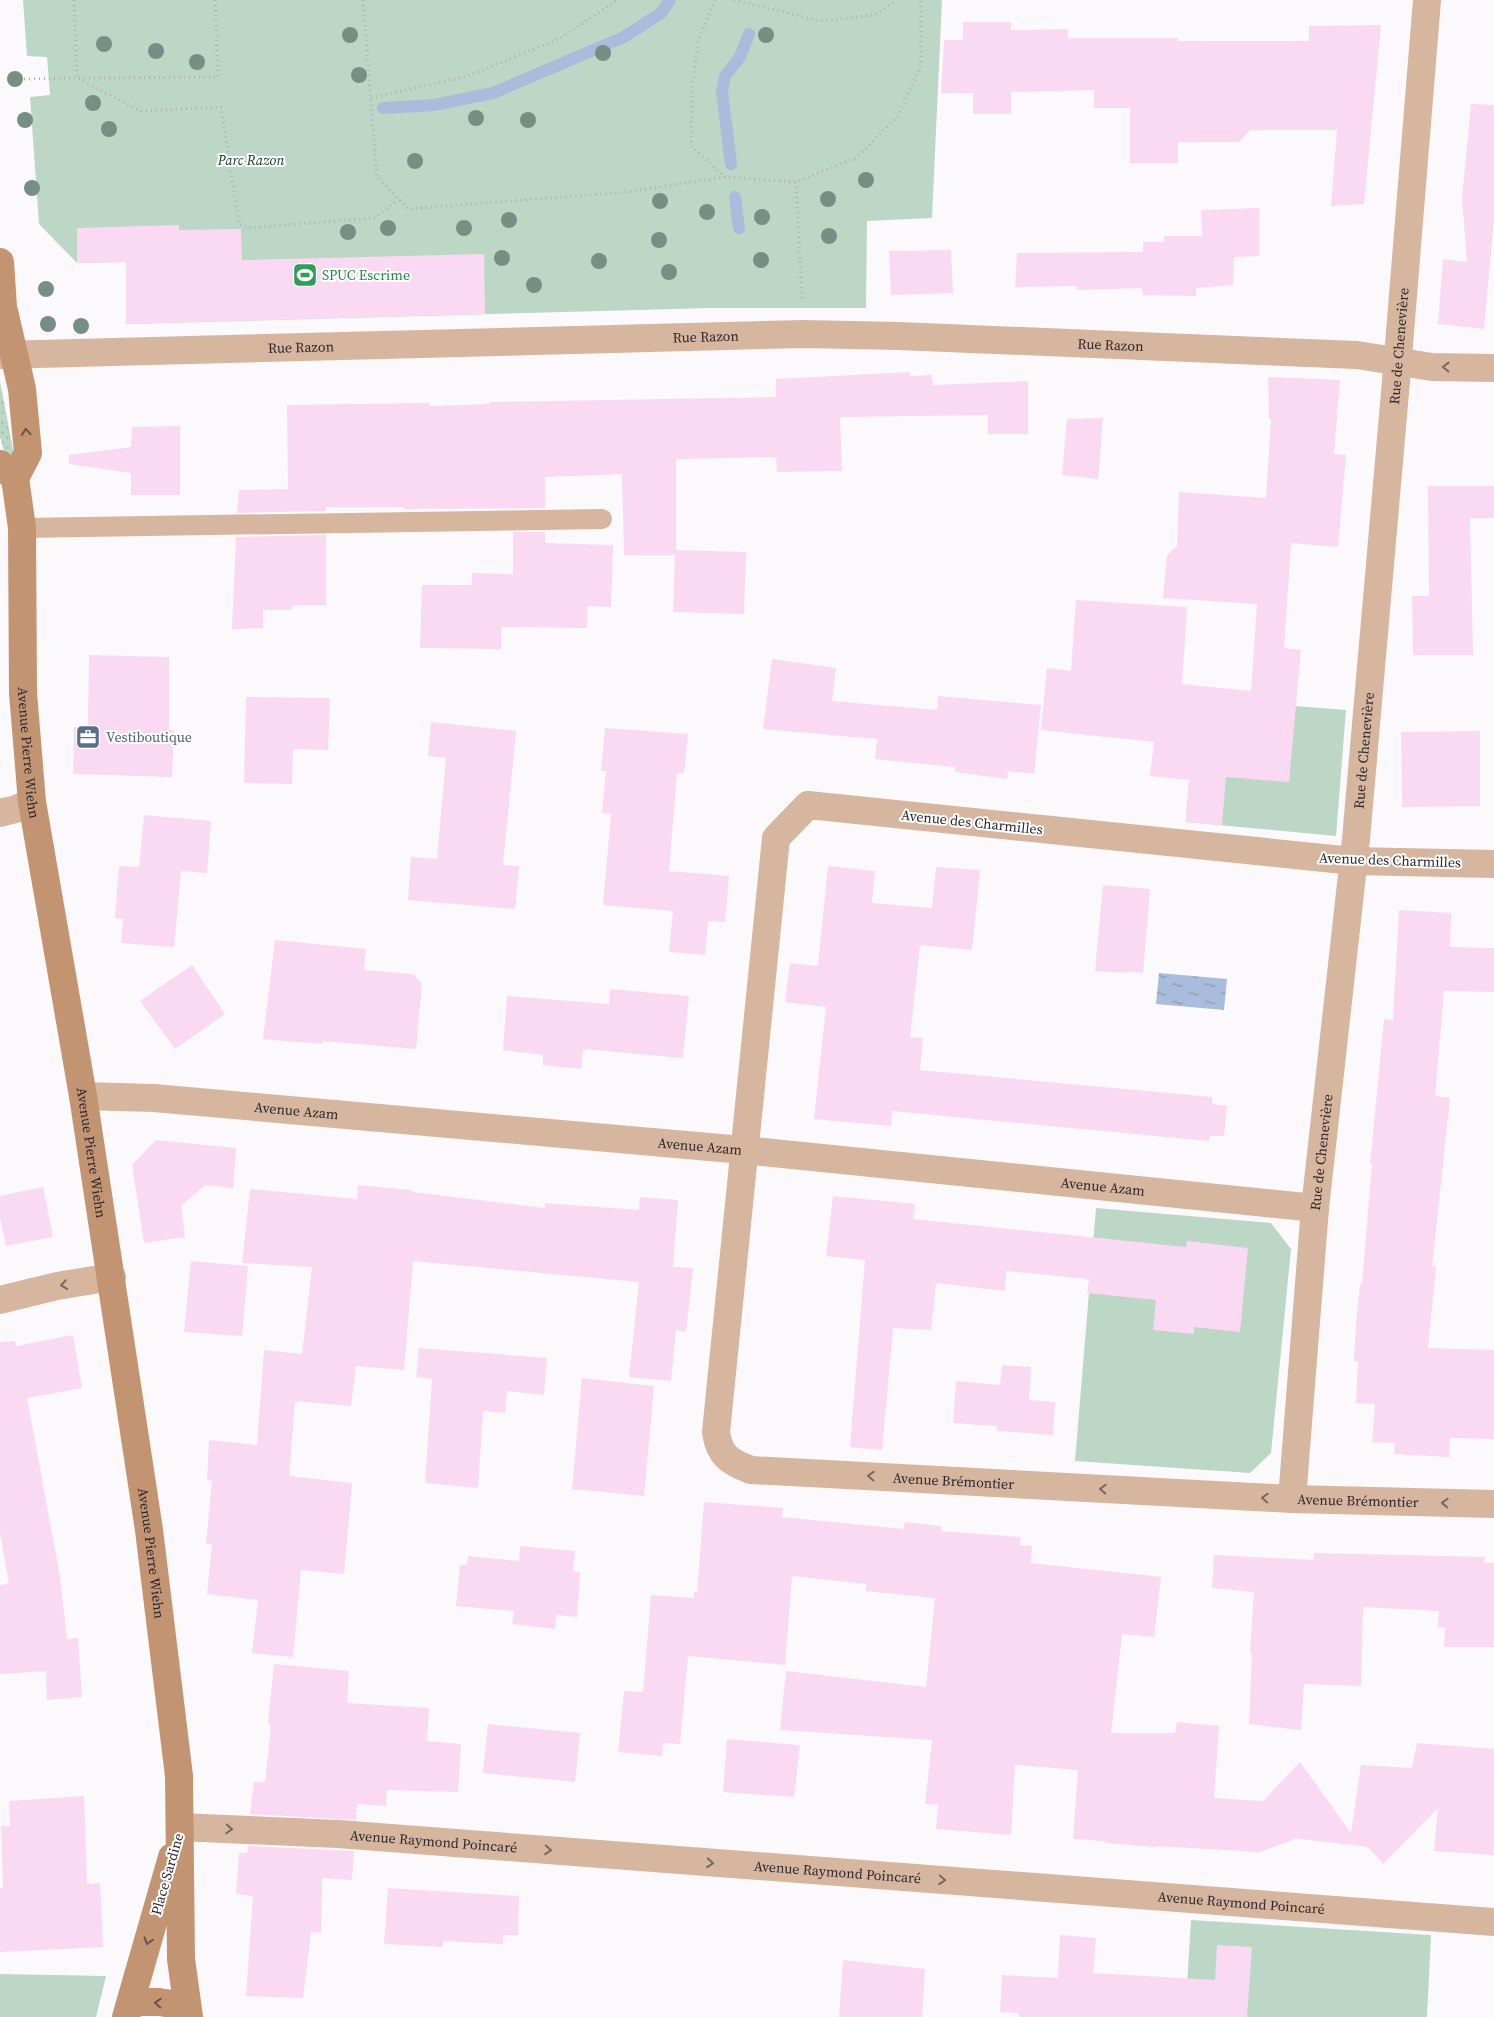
<svg xmlns="http://www.w3.org/2000/svg" width="1494" height="2017" font-family="'Source Serif 4',serif">
  <style>
    .grass { fill: url(#grass-dots) }
    .green { fill: #bcd7c5 }
    .water { fill: url(#water-ripples) }
    .lines { fill: none; stroke-linecap: round; stroke-linejoin: round }
    .stream { stroke: #a9bcdb; stroke-width: 12 }
    .building { fill: #fad9f2 }
    .path { stroke: #b4b0b5; stroke-width: 3; stroke-dasharray: 1 4; stroke-linecap: butt }
    .lane { stroke: #d6b69f; stroke-width: 20 }
    .street { stroke: #d6b69f; stroke-width: 28 }
    .secondary { stroke: #c39472; stroke-width: 28 }
    .tree { fill: #778e84 }
    .oneway { stroke: #7a6761 }
    .oneway2 { stroke: #6a5349 }
    .labels { text-anchor: middle; stroke-width: 4; stroke-linejoin: round; paint-order: stroke }
    .park-label { font-size: 14px; font-style: italic; fill: #0b3721; stroke: #fff }
    .leisure-label { font-size: 14px; fill: #27864d; stroke: #fff; text-anchor: start }
    .street-label { font-size: 14px; fill: #2e272e; stroke: #fff }
    .service-label { font-size: 14px; fill: #4e5e75; stroke: #fff; text-anchor: start }
  </style>
  <defs>
    <pattern id="grass-dots" width="8" height="8" patternUnits="userSpaceOnUse" patternTransform="scale(1.25)"><rect width="8" height="8" fill="#bcd7c5"/><path d="M2 2h.1M6 6h.1" fill="none" stroke="#a2b9aa" stroke-width="1.8" stroke-linecap="round"/></pattern>
    <pattern id="water-ripples" width="26" height="14" patternUnits="userSpaceOnUse" patternTransform="scale(1.25)"><rect width="26" height="14" fill="#a9bcdb"/><path d="M2 4q2-2 4 0t4 0M15 11q2-2 4 0t4 0" fill="none" stroke="#8a99b2"/></pattern>
  </defs>
  <rect width="100%" height="100%" fill="#fcf9fd"/>
  <polygon class="grass" points="0,381 14,455 6,459 0,437"/>
  <g class="green">
    <polygon points="23,0 942,0 932,218 867,221 866,308 711,308 126,324 126,262 77,263 39,224 30,97 50,95 47,57 27,56"/>
    <polygon points="1295,706 1346,710 1336,836 1186,822 1192,736"/>
    <polygon points="1096,1208 1271,1223 1291,1249 1271,1453 1250,1473 1075,1461"/>
    <polygon points="1191,1920 1431,1935 1427,2017 1185,2017"/>
    <polygon points="0,1974 106,1976 96,2017 0,2017"/>
  </g>
  <polygon class="water" points="1159,973 1227,979 1224,1010 1156,1004"/>
  <g class="lines">
    <g class="stream">
      <polyline points="383,108 434,105 493,93 624,37 661,13 670,0"/>
      <polyline points="731,164 722,92 725,76 740,57 749,34"/>
      <polyline points="735,197 739,228"/>
    </g>
  </g>
  <g class="building">
    <polygon points="963,22 1011,22 1011,30 1068,29 1068,38 1178,38 1178,41 1309,41 1309,26 1381,25 1364,204 1331,206 1337,130 1250,130 1239,142 1178,142 1178,163 1130,163 1130,108 1094,108 1094,90 1011,92 1011,114 973,114 973,93 941,93 944,40 963,40"/>
    <polygon points="1471,104 1494,105 1494,219 1484,329 1438,324 1443,259 1467,262 1462,198"/>
    <polygon points="1259,208 1259,256 1234,257 1233,285 1196,288 1196,296 1143,295 1142,288 1077,290 1077,286 1015,287 1017,253 1143,252 1143,242 1164,242 1164,236 1202,236 1201,210"/>
    <polygon points="179,225 179,230 241,229 242,260 484,254 485,314 126,324 126,262 77,263 77,228"/>
    <polygon points="951,250 953,293 891,295 889,251"/>
    <polygon points="910,372 910,376 932,375 933,385 1028,381 1028,434 988,434 988,415 840,417 842,471 777,472 776,457 676,459 676,550 746,552 744,614 673,612 675,555 624,555 622,474 545,477 545,508 404,509 404,507 326,507 326,511 237,513 239,490 288,489 287,405 429,403 429,406 490,404 490,402 776,397 776,379"/>
    <polygon points="1268,377 1340,380 1334,454 1346,455 1338,547 1291,543 1284,648 1301,650 1289,782 1226,777 1222,825 1186,822 1189,780 1150,776 1154,742 1041,730 1047,668 1071,671 1076,600 1187,607 1182,684 1251,691 1257,604 1163,598 1167,555 1177,546 1179,492 1266,498 1271,419 1269,419"/>
    <polygon points="1103,418 1098,479 1062,475 1067,419"/>
    <polygon points="180,426 180,495 131,495 131,473 69,464 69,455 131,447 132,427"/>
    <polygon points="1428,486 1494,486 1494,518 1470,518 1473,655 1413,655 1412,596 1429,596"/>
    <polygon points="513,532 545,532 545,543 613,545 611,607 587,606 587,628 501,627 501,649 420,648 422,585 472,585 472,573 513,574"/>
    <polygon points="326,535 326,605 294,605 290,610 263,610 263,628 232,629 236,537"/>
    <polygon points="89,655 169,657 169,730 174,730 172,777 73,774 74,727 88,728"/>
    <polygon points="772,659 836,668 832,701 937,710 938,696 1041,705 1034,774 1008,771 1007,779 955,772 955,767 875,759 877,739 763,729"/>
    <polygon points="246,697 330,698 328,750 293,749 292,784 244,783"/>
    <polygon points="431,722 516,731 503,865 519,866 515,909 408,900 411,857 437,859 446,758 428,756"/>
    <polygon points="605,728 688,734 684,773 677,773 669,871 729,876 725,922 708,921 705,955 669,952 673,911 603,905 611,814 602,813 606,771 601,771"/>
    <polygon points="1480,731 1480,806 1402,807 1401,732"/>
    <polygon points="144,815 211,821 207,873 181,871 174,947 121,943 123,919 115,918 119,866 139,867"/>
    <polygon points="828,866 875,871 872,903 932,908 936,867 980,870 972,950 920,945 910,1037 923,1038 920,1070 1212,1097 1212,1104 1227,1106 1224,1136 1209,1136 1209,1141 892,1111 891,1126 814,1119 826,1007 785,1002 790,963 818,966"/>
    <polygon points="1103,885 1150,889 1143,973 1127,971 1127,973 1095,971"/>
    <polygon points="1399,910 1451,913 1450,947 1494,948 1494,992 1444,991 1435,1096 1450,1098 1432,1266 1436,1267 1428,1348 1494,1350 1494,1439 1450,1438 1449,1457 1394,1454 1395,1443 1372,1442 1375,1404 1356,1403 1358,1361 1354,1361 1356,1324 1360,1284 1362,1284 1372,1164 1370,1164 1384,1019 1393,1020"/>
    <polygon points="275,940 366,949 364,970 413,974 422,984 416,1049 322,1041 322,1044 263,1039"/>
    <polygon points="192,965 225,1014 175,1049 140,1001"/>
    <polygon points="610,989 689,996 683,1058 583,1049 581,1069 543,1065 543,1055 503,1050 507,996 609,1004"/>
    <polygon points="156,1140 236,1148 233,1188 205,1185 181,1206 185,1237 144,1243 132,1165"/>
    <polygon points="358,1185 412,1190 412,1192 545,1208 545,1203 639,1210 640,1197 678,1200 673,1267 693,1268 686,1332 676,1330 671,1381 629,1377 639,1282 413,1261 404,1370 356,1366 351,1406 295,1401 289,1476 352,1483 344,1574 301,1570 293,1657 252,1653 258,1600 207,1594 212,1544 206,1544 212,1481 207,1480 209,1440 257,1445 264,1350 302,1354 312,1267 242,1263 250,1189 357,1199"/>
    <polygon points="43,1187 53,1237 6,1246 0,1218 0,1196"/>
    <polygon points="833,1196 915,1204 913,1219 1186,1247 1187,1241 1248,1248 1240,1332 1194,1327 1194,1334 1153,1330 1156,1300 1087,1293 1089,1279 1006,1271 1005,1291 936,1283 931,1330 893,1328 882,1450 850,1447 865,1260 826,1256"/>
    <polygon points="191,1261 248,1266 242,1336 184,1332"/>
    <polygon points="73,1335 82,1388 27,1398 60,1577 67,1639 78,1638 82,1697 47,1700 46,1671 0,1674 0,1585 9,1583 0,1533 0,1342 15,1341 16,1346"/>
    <polygon points="419,1348 547,1358 544,1395 507,1391 505,1413 483,1411 478,1488 425,1483 432,1379 416,1377"/>
    <polygon points="1002,1365 1031,1367 1029,1400 1055,1402 1053,1435 997,1431 997,1426 953,1423 956,1381 1000,1385"/>
    <polygon points="582,1378 654,1386 644,1496 572,1489"/>
    <polygon points="704,1502 783,1508 782,1517 904,1529 905,1522 941,1526 941,1531 1021,1537 1020,1545 1032,1546 1031,1563 1161,1577 1154,1637 1122,1634 1111,1733 1175,1733 1177,1722 1219,1726 1214,1798 1263,1801 1300,1762 1351,1833 1361,1765 1412,1768 1417,1743 1494,1749 1494,1855 1434,1851 1438,1808 1383,1864 1368,1847 1293,1838 1293,1840 1260,1852 1157,1846 1156,1847 1105,1843 1105,1841 1073,1839 1078,1770 1015,1765 1011,1835 936,1829 938,1805 925,1804 932,1740 780,1730 786,1671 926,1687 935,1598 866,1591 866,1584 792,1576 785,1665 688,1656 680,1744 663,1743 662,1756 618,1752 624,1691 643,1692 651,1595 694,1598 694,1592 697,1593"/>
    <polygon points="520,1546 575,1551 573,1571 580,1572 577,1617 556,1615 555,1629 512,1624 514,1611 456,1606 460,1565 467,1565 468,1556 519,1561"/>
    <polygon points="1314,1553 1485,1557 1484,1563 1494,1563 1494,1647 1444,1647 1445,1628 1438,1627 1439,1611 1363,1607 1361,1686 1304,1684 1301,1730 1249,1724 1252,1654 1250,1654 1254,1592 1212,1588 1214,1555 1314,1560"/>
    <polygon points="274,1664 349,1671 347,1703 429,1708 427,1741 461,1744 458,1792 387,1790 386,1806 357,1804 356,1820 250,1814 254,1782 265,1782 271,1727 268,1723"/>
    <polygon points="488,1724 580,1733 575,1782 483,1773"/>
    <polygon points="727,1739 800,1745 794,1797 723,1792"/>
    <polygon points="84,1796 87,1884 100,1883 103,1947 0,1952 0,1888 3,1888 1,1826 10,1826 9,1801"/>
    <polygon points="248,1846 354,1851 352,1880 322,1878 321,1933 311,1932 303,1998 246,1996 253,1896 236,1894 239,1853 247,1853"/>
    <polygon points="388,1888 519,1896 518,1935 503,1935 503,1944 443,1941 443,1947 384,1944"/>
    <polygon points="1060,1935 1096,1938 1093,1973 1215,1980 1217,1945 1252,1947 1247,2017 1019,2017 1019,2013 1000,2012 1002,1975 1058,1978"/>
    <polygon points="843,1960 925,1969 922,2017 839,2017"/>
  </g>
  <g class="lines">
    <g class="path">
      <polyline points="215,0 218,77 77,78 141,111 221,107 239,224 247,228 374,218 398,200"/>
      <polyline points="363,0 377,177 408,209 626,192 725,177"/>
      <polyline points="715,0 698,42 692,86 691,146 725,177 796,182 856,158 898,116 921,65 921,0"/>
      <polyline points="734,0 821,21 875,15 897,0"/>
      <polyline points="19,79 77,78 74,0"/>
      <polyline points="371,98 468,76 561,38 617,0"/>
      <polyline points="796,182 802,299"/>
    </g>
    <polyline class="lane" points="22,528 602,519"/>
    <g class="street">
      <path id="s1" d="M0,355L804,334L899,336L1357,355L1432,367L1494,368"/>
      <polyline points="0,813 16,809 32,802"/>
      <path id="s2" d="M1494,864L1353,861L808,805L776,838L716,1432C719,1455 729,1462 751,1470L1292,1499L1494,1504"/>
      <path id="s3" d="M83,1096L154,1098L743,1150L1315,1208"/>
      <polyline points="0,1300 57,1286 112,1277"/>
      <path id="s4" d="M1292,1499L1315,1208L1356,839L1396,381L1427,0"/>
      <path id="s5" d="M180,1827L338,1834L1494,1922"/>
    </g>
    <g class="secondary">
      <polyline points="0,262 3,307 22,389 28,453 15,478"/>
      <path id="s6" d="M0,464L15,478L22,528L23,693L32,802L83,1096L149,1530L179,1776L181,1959L189,2017"/>
      <polyline points="131,2002 159,2002 186,2006"/>
      <polyline points="126,2017 172,1857"/>
    </g>
  </g>
  <g class="tree">
    <circle cx="350" cy="35" r="8"/>
    <circle cx="766" cy="35" r="8"/>
    <circle cx="104" cy="44" r="8"/>
    <circle cx="156" cy="51" r="8"/>
    <circle cx="603" cy="53" r="8"/>
    <circle cx="197" cy="62" r="8"/>
    <circle cx="359" cy="75" r="8"/>
    <circle cx="15" cy="79" r="8"/>
    <circle cx="93" cy="103" r="8"/>
    <circle cx="476" cy="118" r="8"/>
    <circle cx="25" cy="120" r="8"/>
    <circle cx="528" cy="120" r="8"/>
    <circle cx="109" cy="129" r="8"/>
    <circle cx="415" cy="161" r="8"/>
    <circle cx="866" cy="180" r="8"/>
    <circle cx="32" cy="188" r="8"/>
    <circle cx="828" cy="199" r="8"/>
    <circle cx="660" cy="201" r="8"/>
    <circle cx="707" cy="212" r="8"/>
    <circle cx="762" cy="217" r="8"/>
    <circle cx="509" cy="220" r="8"/>
    <circle cx="388" cy="228" r="8"/>
    <circle cx="464" cy="228" r="8"/>
    <circle cx="348" cy="232" r="8"/>
    <circle cx="829" cy="236" r="8"/>
    <circle cx="659" cy="240" r="8"/>
    <circle cx="502" cy="258" r="8"/>
    <circle cx="761" cy="260" r="8"/>
    <circle cx="599" cy="261" r="8"/>
    <circle cx="669" cy="272" r="8"/>
    <circle cx="534" cy="285" r="8"/>
    <circle cx="46" cy="289" r="8"/>
    <circle cx="48" cy="324" r="8"/>
    <circle cx="81" cy="326" r="8"/>
  </g>
  <defs><path id="oneway-chevron" d="M-2-3.5L2.5 0L-2 3.5" fill="none" stroke-width="1.6" stroke-linecap="round" stroke-linejoin="round" transform="scale(1.25)"/></defs>
  <g class="oneway">
    <use href="#oneway-chevron" transform="translate(1446 367) rotate(-179)"/>
    <use href="#oneway-chevron" transform="translate(64 1285) rotate(171)"/>
    <use href="#oneway-chevron" transform="translate(871 1476) rotate(-177)"/>
    <use href="#oneway-chevron" transform="translate(1103 1489) rotate(-177)"/>
    <use href="#oneway-chevron" transform="translate(1265 1498) rotate(-177)"/>
    <use href="#oneway-chevron" transform="translate(1445 1503) rotate(-178)"/>
    <use href="#oneway-chevron" transform="translate(229 1829) rotate(3)"/>
    <use href="#oneway-chevron" transform="translate(548 1850) rotate(4)"/>
    <use href="#oneway-chevron" transform="translate(710 1863) rotate(4)"/>
    <use href="#oneway-chevron" transform="translate(942 1880) rotate(4)"/>
  </g>
  <g class="oneway2">
    <use href="#oneway-chevron" transform="translate(26 432) rotate(-95)"/>
    <use href="#oneway-chevron" transform="translate(148 1941) rotate(106)"/>
    <use href="#oneway-chevron" transform="translate(158 2003) rotate(-177)"/>
  </g>
  <defs>
    <symbol id="stadium-square" viewBox="-11 -11 22 22"><rect x="-9" y="-9" width="18" height="18" rx="4" fill="#2e9e5b" stroke="#fff"/><path d="M0-5a6.5 5 0 1 0 0 10a6.5 5 0 1 0 0-10ZM-3.5-1.8h7v3.6h-7Z" fill="#fff"/></symbol>
    <symbol id="office-square" viewBox="-11 -11 22 22"><rect x="-9" y="-9" width="18" height="18" rx="4" fill="#5c6f8a" stroke="#fff"/><path d="M-6-3h4V-5.5h4V-3h4V5H-6ZM-1-4.5V-3h2v-1.5ZM-6 0V1H6V0Z" fill="#fff"/></symbol>
  </defs>
  <g fill-rule="evenodd">
    <use href="#stadium-square" x="291" y="261" width="28" height="28"/>
    <use href="#office-square" x="74" y="723" width="28" height="28"/>
  </g>
  <g class="labels">
    <g class="park-label">
      <text x="251" y="165">Parc Razon</text>
    </g>
    <g class="leisure-label">
      <text x="322" y="280">SPUC Escrime</text>
    </g>
    <g class="street-label">
      <text dy="5" stroke="none"><textPath href="#s1" startOffset="706">Rue Razon</textPath></text>
      <text dy="5" stroke="none"><textPath href="#s1" startOffset="1111">Rue Razon</textPath></text>
      <text dy="5" stroke="none"><textPath href="#s4" startOffset="1158">Rue de Chenevière</textPath></text>
      <text dy="5" stroke="none"><textPath href="#s1" startOffset="301">Rue Razon</textPath></text>
      <text dy="5" stroke="none"><textPath href="#s4" startOffset="752">Rue de Chenevière</textPath></text>
      <text dy="5" stroke="none"><textPath href="#s6" startOffset="296">Avenue Pierre Wiehn</textPath></text>
      <text transform="translate(972 822) rotate(6)" y="5">Avenue des Charmilles</text>
      <text transform="translate(1390 860) rotate(2)" y="5">Avenue des Charmilles</text>
      <text dy="5" stroke="none"><textPath href="#s3" startOffset="214">Avenue Azam</textPath></text>
      <text dy="5" stroke="none"><textPath href="#s3" startOffset="619">Avenue Azam</textPath></text>
      <text dy="5" stroke="none"><textPath href="#s6" startOffset="701">Avenue Pierre Wiehn</textPath></text>
      <text dy="5" stroke="none"><textPath href="#s4" startOffset="348">Rue de Chenevière</textPath></text>
      <text dy="5" stroke="none"><textPath href="#s3" startOffset="1024">Avenue Azam</textPath></text>
      <text dy="5" stroke="none"><textPath href="#s2" startOffset="1590">Avenue Brémontier</textPath></text>
      <text dy="5" stroke="none"><textPath href="#s2" startOffset="1995">Avenue Brémontier</textPath></text>
      <text dy="5" stroke="none"><textPath href="#s6" startOffset="1106">Avenue Pierre Wiehn</textPath></text>
      <text dy="5" stroke="none"><textPath href="#s5" startOffset="254">Avenue Raymond Poincaré</textPath></text>
      <text dy="5" stroke="none"><textPath href="#s5" startOffset="659">Avenue Raymond Poincaré</textPath></text>
      <text transform="translate(167 1874) rotate(-74)" y="5">Place Sardine</text>
      <text dy="5" stroke="none"><textPath href="#s5" startOffset="1064">Avenue Raymond Poincaré</textPath></text>
    </g>
    <g class="service-label">
      <text x="106" y="742">Vestiboutique</text>
    </g>
  </g>
</svg>
